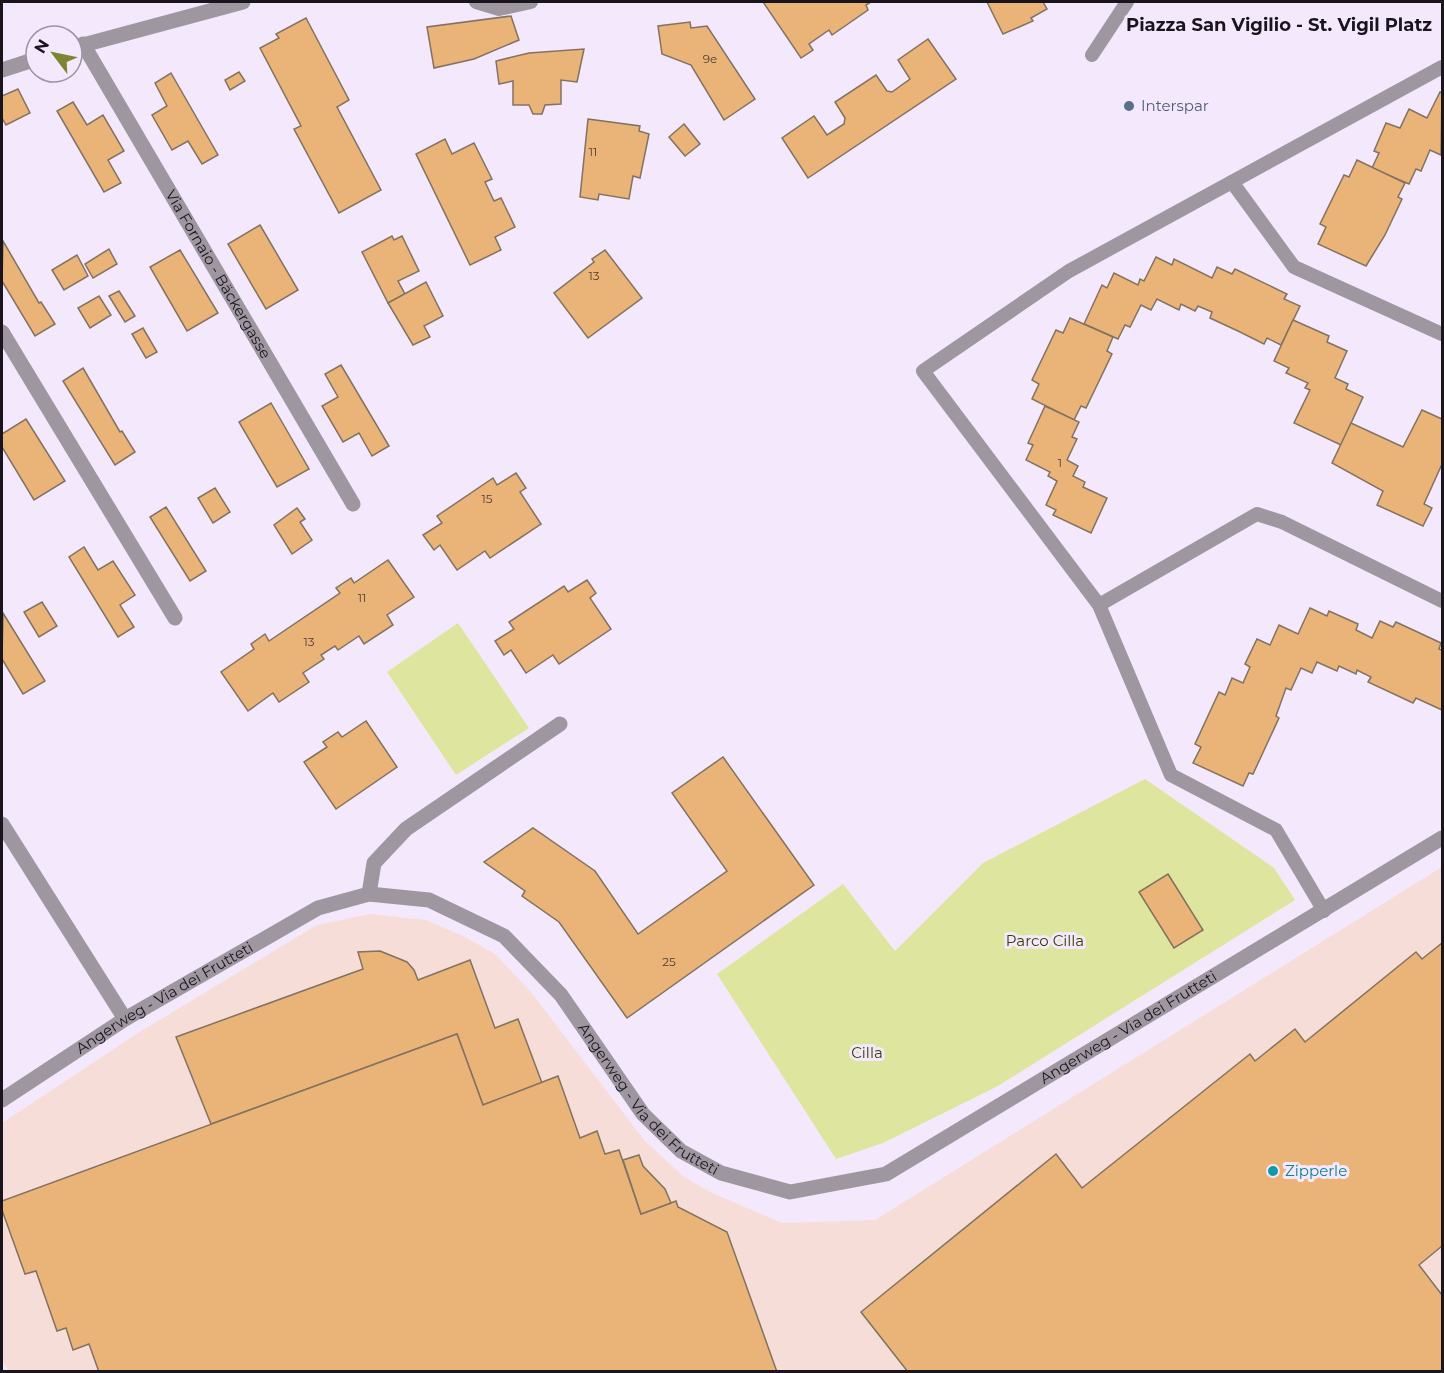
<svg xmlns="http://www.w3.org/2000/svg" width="1444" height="1373" font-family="Montserrat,sans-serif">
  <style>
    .industrial { fill: #f7ddd7 }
    .green { fill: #dee59f }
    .building { fill: #eab478; stroke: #827261; stroke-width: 1.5 }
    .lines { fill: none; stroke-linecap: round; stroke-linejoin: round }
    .lane { stroke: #9e97a0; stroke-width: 14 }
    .street { stroke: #9e97a0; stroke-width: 15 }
    .service-dot { fill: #5c6f8a; stroke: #f4e8fd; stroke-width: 2 }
    .culture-dot { fill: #0f9aa8; stroke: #f4e8fd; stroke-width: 2 }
    .labels { text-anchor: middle; stroke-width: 6; stroke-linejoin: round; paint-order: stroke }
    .number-label { font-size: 12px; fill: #4e3d34 }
    .service-label { font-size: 15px; fill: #4e5e75; stroke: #f4e8fd; text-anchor: start }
    .street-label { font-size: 15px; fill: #1a151d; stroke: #f4e8fd }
    .park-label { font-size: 15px; fill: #393c00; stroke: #f4e8fd }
    .culture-label { font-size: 15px; fill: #0d838f; stroke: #f4e8fd; text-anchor: start }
    .quarter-label { font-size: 18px; font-weight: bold; fill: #1a151d; stroke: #f4e8fd }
  </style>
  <rect width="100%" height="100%" fill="#f4e8fd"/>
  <polygon class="industrial" points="1442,867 1442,1371 9,1371 2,1361 2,1123 138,1033 317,925 370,914 426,920 465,937 495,954 531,992 644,1140 684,1177 710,1192 782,1223 875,1220"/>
  <g class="green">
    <polygon points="458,623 529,728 456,775 387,672"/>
    <polygon points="1145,779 1274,868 1295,900 998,1086 883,1143 836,1159 717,974 843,884 895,951 983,863"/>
  </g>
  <g class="building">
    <polygon points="763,2 871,2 866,5 868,10 832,35 829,30 809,44 813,50 801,58"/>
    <polygon points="987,2 1043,2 1047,9 1031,18 1033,21 1003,34"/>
    <polygon points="511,16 519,40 474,59 434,68 427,27"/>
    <polygon points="306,18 349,100 337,107 381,190 339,213 294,129 301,126 260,48 279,38 276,34"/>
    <polygon points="690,22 691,28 707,26 755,99 724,120 691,65 662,54 658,26"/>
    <polygon points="928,39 956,79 808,178 782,138 814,116 827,135 844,124 845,118 835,102 876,75 887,91 892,92 910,79 898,60"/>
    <polygon points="584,49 577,82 561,80 561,104 545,105 542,114 533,114 529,105 513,105 513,81 499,84 496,61 529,53"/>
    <polygon points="239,72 245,81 230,90 225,80"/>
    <polygon points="171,73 218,155 202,164 188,141 172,150 152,115 167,106 155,83"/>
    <polygon points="18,89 30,113 6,125 2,118 2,96"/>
    <polygon points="1440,92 1442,93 1441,155 1430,150 1421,171 1416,169 1409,184 1372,168 1379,153 1374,151 1386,123 1400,128 1409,109 1427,118"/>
    <polygon points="73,102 87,125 103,115 124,151 108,160 121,183 104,192 57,111"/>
    <polygon points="588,119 640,126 639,131 649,134 640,178 633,176 629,199 599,194 598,200 580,197"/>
    <polygon points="684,124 700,144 685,156 669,137"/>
    <polygon points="445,139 452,154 474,143 492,179 485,182 494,201 501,198 515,227 495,237 501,250 470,265 416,154"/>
    <polygon points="1357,160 1405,183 1398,197 1402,199 1385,235 1366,266 1318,244 1326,227 1320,224 1344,175 1349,177"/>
    <polygon points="260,225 298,290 266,309 228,244"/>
    <polygon points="392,236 394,240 402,236 419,271 398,281 405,294 388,303 362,252"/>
    <polygon points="3,241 39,303 41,302 55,324 35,336 2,281"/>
    <polygon points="109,249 117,264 93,278 85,264"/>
    <polygon points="180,250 218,313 187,331 150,267"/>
    <polygon points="605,250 642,298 588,338 554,293 594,262 592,259"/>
    <polygon points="77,255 88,276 64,290 52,270"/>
    <polygon points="1156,257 1172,265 1174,259 1212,278 1217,267 1232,274 1235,269 1287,294 1284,299 1300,306 1281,345 1267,338 1264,344 1238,331 1210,318 1212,312 1198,306 1195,311 1181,304 1179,310 1157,299 1151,310 1141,305 1130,327 1125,325 1118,339 1084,324 1102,285 1107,288 1114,273 1138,285 1140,279 1144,281"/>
    <polygon points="426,282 443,316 424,326 430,337 413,345 388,303"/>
    <polygon points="119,291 135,316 125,322 109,296"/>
    <polygon points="99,296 111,315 90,328 78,308"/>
    <polygon points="1070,318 1113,337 1107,351 1112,354 1086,408 1081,406 1074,420 1032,399 1039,384 1032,380 1056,330 1063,333"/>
    <polygon points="1293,320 1329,336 1327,342 1347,351 1335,378 1348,384 1346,389 1363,397 1341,445 1294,423 1310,390 1305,388 1308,383 1286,373 1289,368 1274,361"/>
    <polygon points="143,328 157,352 146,358 132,334"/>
    <polygon points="341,365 389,446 372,456 359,433 343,442 322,406 338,397 325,374"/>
    <polygon points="83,368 120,432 122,431 135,452 115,465 63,381"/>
    <polygon points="271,403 309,469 277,487 239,422"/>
    <polygon points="1045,406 1079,422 1072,437 1077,439 1067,460 1078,466 1073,476 1085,482 1083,487 1107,498 1091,533 1053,515 1056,510 1046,505 1057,481 1048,476 1050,472 1026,460 1033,445 1028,443"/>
    <polygon points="1422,410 1442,419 1442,464 1424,504 1432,508 1423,526 1377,505 1383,491 1332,463 1351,423 1403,447"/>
    <polygon points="26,419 65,481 34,500 2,447 2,434"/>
    <polygon points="516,473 526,488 520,492 541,524 490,558 485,551 457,570 440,545 434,550 423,535 442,523 437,516 493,478 497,485"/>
    <polygon points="215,488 230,512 213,523 198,498"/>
    <polygon points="166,507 206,571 190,581 150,517"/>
    <polygon points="297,508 305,519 300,522 312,540 292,554 274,525"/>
    <polygon points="84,547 98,570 113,561 135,595 120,605 134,627 118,637 69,557"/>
    <polygon points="388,560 414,597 387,615 393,625 364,644 359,636 338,650 335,646 321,655 324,659 303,673 309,682 279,702 273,693 248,711 221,672 254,649 251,644 265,634 269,641 340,593 336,588 351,578 354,583"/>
    <polygon points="587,580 596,593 590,598 611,629 559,664 553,655 526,673 511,650 504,655 495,641 514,629 509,622 564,586 568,592"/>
    <polygon points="42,602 57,626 39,637 24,612"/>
    <polygon points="1310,608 1327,616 1329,611 1358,624 1356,630 1372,638 1380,621 1393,627 1396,622 1441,643 1439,649 1442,650 1442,710 1416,698 1413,703 1368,682 1371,677 1357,670 1356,674 1339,666 1337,671 1317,662 1312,673 1301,668 1291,690 1286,688 1276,716 1279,718 1253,774 1249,773 1243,786 1193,763 1201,747 1195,744 1219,692 1225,695 1232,678 1243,683 1250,667 1245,664 1257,639 1270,645 1279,625 1298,634"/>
    <polygon points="3,613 45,681 23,694 2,659"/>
    <polygon points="366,721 397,767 336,809 304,762 327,747 323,742 338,732 342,737"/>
    <polygon points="723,757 814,885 627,1018 559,922 522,896 525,891 484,862 533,828 595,871 638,934 727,871 672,793"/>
    <polygon points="1168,874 1203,930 1174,948 1139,892"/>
    <polygon points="1442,943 1442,1246 1419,1265 1442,1295 1442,1372 908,1372 861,1312 1056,1154 1082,1188 1250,1054 1255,1061 1295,1029 1305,1042 1416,952 1422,959"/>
    <polygon points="380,951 407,962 414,970 418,980 470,960 495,1028 518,1019 542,1083 483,1105 457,1034 211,1124 176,1037 363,969 358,952"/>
    <polygon points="457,1034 483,1105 558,1076 580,1138 597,1131 605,1154 619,1150 641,1214 676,1201 678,1207 727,1232 777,1372 99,1372 89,1344 73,1350 66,1328 57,1331 36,1271 25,1274 2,1210 2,1201"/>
    <polygon points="639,1155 643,1166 665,1189 671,1203 641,1214 623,1160"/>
  </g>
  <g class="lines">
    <g class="lane">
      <polyline points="476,2 499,9 531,2"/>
      <polyline points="1092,55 1127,2"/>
      <polyline points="1232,182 1294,267 1442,334"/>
      <polyline points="1099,605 1257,514 1282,522 1442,601"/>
      <polyline points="1324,911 1276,830 1171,775 1099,605 923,371 1069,271 1442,67"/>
    </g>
    <g class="street">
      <path id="s1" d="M83,44L353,504"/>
      <polyline points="72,48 243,2"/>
      <polyline points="2,70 36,59"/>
      <polyline points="2,332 175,618"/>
      <polyline points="2,824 125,1019"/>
      <polyline points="369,894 374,863 406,829 560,724"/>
      <path id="s2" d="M2,1100L125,1019L318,908L369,894L429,900L504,936L561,995L643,1114L681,1151L721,1173L790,1192L886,1174L1442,838"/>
    </g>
  </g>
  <circle class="service-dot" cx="1129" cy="106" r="6"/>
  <circle class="culture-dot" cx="1273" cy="1171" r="6"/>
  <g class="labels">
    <g class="number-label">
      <text x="710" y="63">9e</text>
      <text x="593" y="156">11</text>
      <text x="594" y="280">13</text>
      <text x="1060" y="467">1</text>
      <text x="487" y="503">15</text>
      <text x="362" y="602">11</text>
      <text x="309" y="646">13</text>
      <text x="669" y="966">25</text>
    </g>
    <g class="service-label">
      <text x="1141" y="111">Interspar</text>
    </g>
    <g class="street-label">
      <text dy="5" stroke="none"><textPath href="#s1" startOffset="267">Via Fornaio - Bäckergasse</textPath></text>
      <text dy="5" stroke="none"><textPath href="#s2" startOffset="192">Angerweg - Via dei Frutteti</textPath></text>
      <text dy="5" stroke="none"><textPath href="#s2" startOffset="1344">Angerweg - Via dei Frutteti</textPath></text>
      <text dy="5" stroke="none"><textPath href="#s2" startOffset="786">Angerweg - Via dei Frutteti</textPath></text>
    </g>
    <g class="park-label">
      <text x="1045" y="946">Parco Cilla</text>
      <text x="867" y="1058">Cilla</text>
    </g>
    <g class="culture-label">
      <text x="1285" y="1176">Zipperle</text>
    </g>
    <g class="quarter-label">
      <text x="1279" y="31">Piazza San Vigilio - St. Vigil Platz</text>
    </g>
  </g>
  <rect width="1444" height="1373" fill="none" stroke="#1a151d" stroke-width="6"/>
  <g transform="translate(54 54) rotate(302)"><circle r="28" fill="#f4e8fd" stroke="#9d94a3" stroke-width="1.5"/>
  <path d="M0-4.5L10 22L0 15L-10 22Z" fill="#7c8532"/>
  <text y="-9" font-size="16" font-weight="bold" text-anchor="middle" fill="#1a151d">N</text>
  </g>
</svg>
